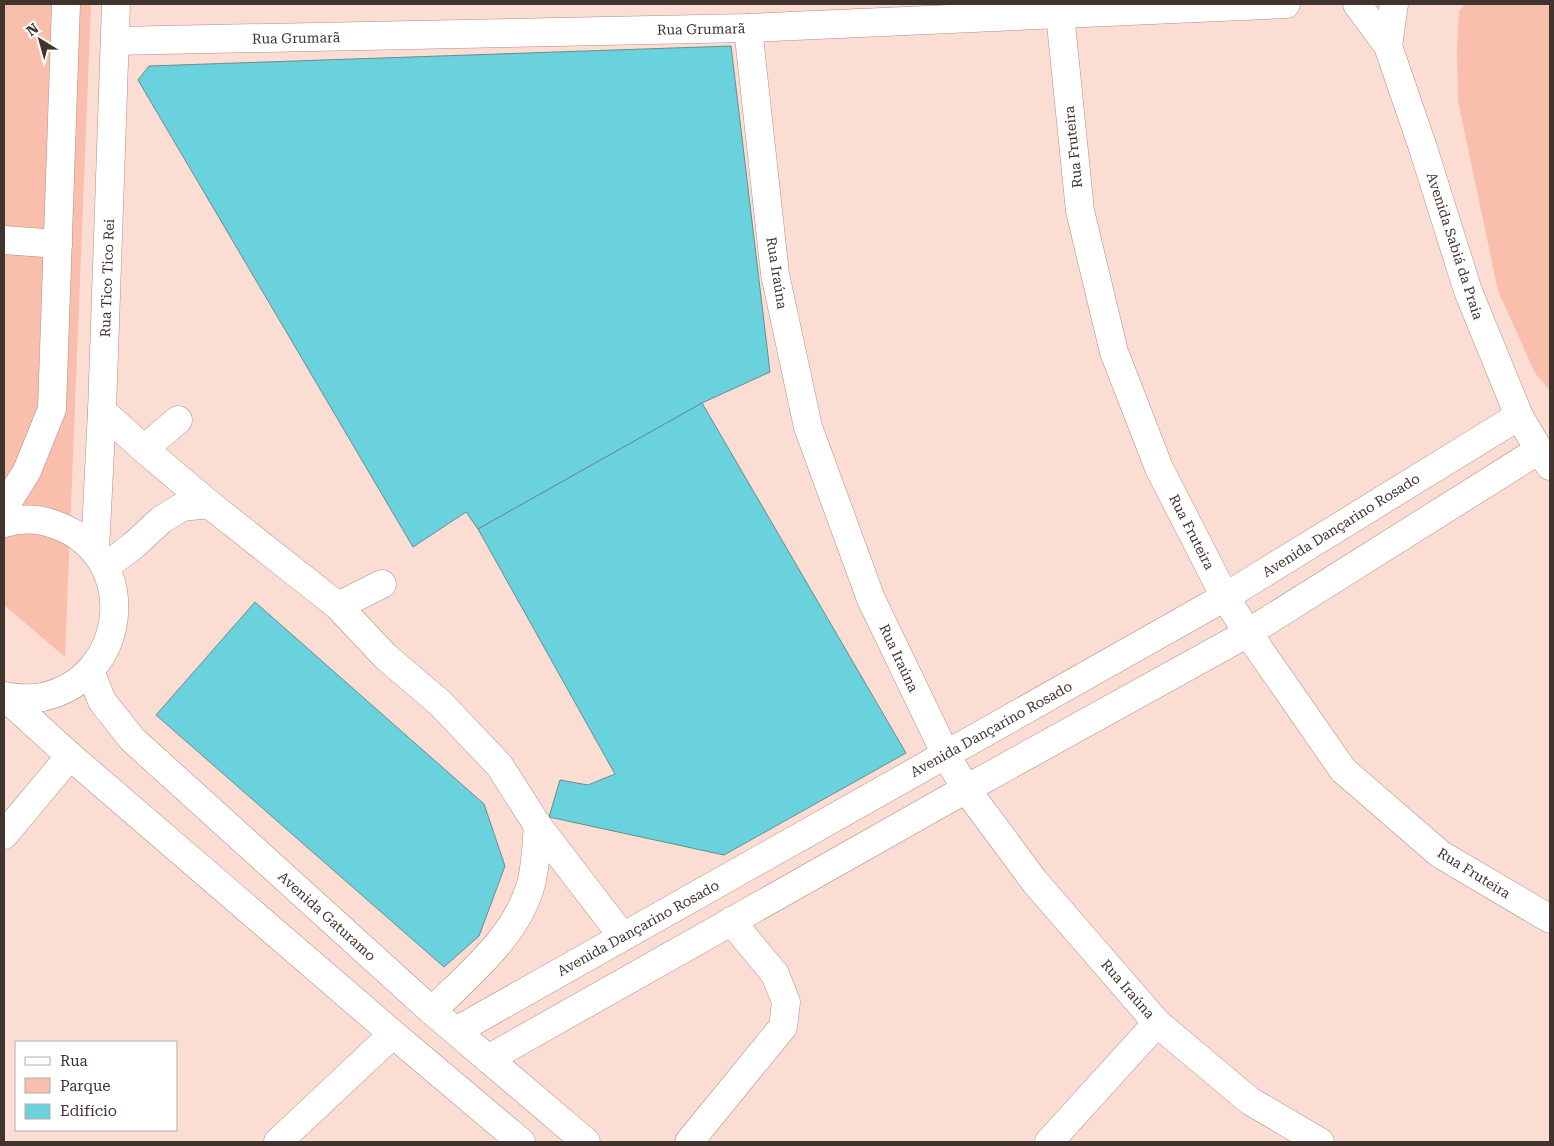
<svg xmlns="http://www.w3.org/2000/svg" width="1554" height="1146" font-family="'Roboto Serif',serif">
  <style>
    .green { fill: #f9beac }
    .building { fill: #6ad2dc; stroke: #658d91 }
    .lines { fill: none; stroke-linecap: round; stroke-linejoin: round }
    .minor-casing { stroke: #b08e83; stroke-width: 29 }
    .major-casing { stroke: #b08e83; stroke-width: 29 }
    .minor { stroke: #fff; stroke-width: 28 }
    .major { stroke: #fff; stroke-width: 28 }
    .labels { text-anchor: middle; stroke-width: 4.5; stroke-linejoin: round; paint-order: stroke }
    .street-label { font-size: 14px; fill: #41332e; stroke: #fff }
  </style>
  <rect width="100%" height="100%" fill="#fcddd4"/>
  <g class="green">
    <polygon points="4,4 91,4 65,657 4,605"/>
    <polygon points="1466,4 1550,4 1550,391 1535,373 1498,291 1458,101 1457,48 1459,11"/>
  </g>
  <g class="building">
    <polygon points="731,46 770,372 702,403 478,529 466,512 413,547 138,80 149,66"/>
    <polygon points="702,403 906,753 724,855 549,817 560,780 588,785 615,774 478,529"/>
    <polygon points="255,602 484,804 505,866 479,936 444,967 156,715"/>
  </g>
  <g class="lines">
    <defs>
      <g id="minor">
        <polyline points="1357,4 1388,46 1423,148 1468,291 1519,416 1539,450 1550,466"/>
        <polyline points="1060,14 1080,211 1114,352 1159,468 1225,597 1248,633 1343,770 1440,854 1550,919"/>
        <polyline points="748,28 775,274 808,427 871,599 946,755 966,789 1035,882 1157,1023 1250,1101 1320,1142"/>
        <polyline points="115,41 748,28 1286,4"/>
        <polyline points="1388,46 1394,4"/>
        <polyline points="4,240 58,244"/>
        <polyline points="102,411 144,449 209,504 338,606 385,656 440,703 499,765 538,826 623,937"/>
        <polyline points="144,449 178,420"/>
        <polyline points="4,508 27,471 52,409 66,4"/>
        <polyline points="95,551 102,411 116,4"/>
        <polyline points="105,567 134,545 161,520 182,507 209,504"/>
        <polyline points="338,606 382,584"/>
        <polyline points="4,835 70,756"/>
        <path d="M432,1011C469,974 517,936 531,884C536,866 536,845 538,826"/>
        <polyline points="456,1031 1225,597 1519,416"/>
        <polyline points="488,1059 966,789 1248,633 1539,450"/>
        <polyline points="278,1142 393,1034"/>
        <polyline points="689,1142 783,1027 786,1002 775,974 731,921"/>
        <polyline points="1049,1142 1157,1023"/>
      </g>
      <g id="major">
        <path d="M4,523C21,518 40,519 56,525C142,556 129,679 42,697C29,700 16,698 4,696"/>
        <polyline points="90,671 102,701 132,739 432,1011 586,1142"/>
        <polyline points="4,696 70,756 393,1034 521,1142"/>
      </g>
    </defs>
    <use href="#minor" class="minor-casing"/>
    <use href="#major" class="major-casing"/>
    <use href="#minor" class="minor"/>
    <use href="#major" class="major"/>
  </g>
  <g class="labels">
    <g class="street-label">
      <text transform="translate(701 29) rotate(-1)" y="5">Rua Grumarã</text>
      <text transform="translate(296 38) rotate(-1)" y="5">Rua Grumarã</text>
      <text transform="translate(1073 147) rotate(-96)" y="5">Rua Fruteira</text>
      <text transform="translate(1455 246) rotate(72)" y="5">Avenida Sabiá da Praia</text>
      <text transform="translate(777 273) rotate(81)" y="5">Rua Iraúna</text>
      <text transform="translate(107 278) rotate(-88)" y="5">Rua Tico Tico Rei</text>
      <text transform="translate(1341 525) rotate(-32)" y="5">Avenida Dançarino Rosado</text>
      <text transform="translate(1192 532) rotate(63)" y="5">Rua Fruteira</text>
      <text transform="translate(899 658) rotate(65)" y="5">Rua Iraúna</text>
      <text transform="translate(991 729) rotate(-29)" y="5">Avenida Dançarino Rosado</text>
      <text transform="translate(1474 873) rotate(32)" y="5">Rua Fruteira</text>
      <text transform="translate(327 916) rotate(42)" y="5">Avenida Gaturamo</text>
      <text transform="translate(638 928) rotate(-29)" y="5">Avenida Dançarino Rosado</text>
      <text transform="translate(1128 989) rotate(49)" y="5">Rua Iraúna</text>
    </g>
  </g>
  <rect width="1554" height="1146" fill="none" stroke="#41332e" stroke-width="10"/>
  <rect x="15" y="1041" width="162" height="90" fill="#ffffff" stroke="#b3adab"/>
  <rect x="25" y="1057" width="25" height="8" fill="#ffffff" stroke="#b3adab"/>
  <text x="60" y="1066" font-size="15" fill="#41332e">Rua</text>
  <rect x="25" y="1078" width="25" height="15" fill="#f9beac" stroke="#b3adab"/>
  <text x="60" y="1091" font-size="15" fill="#41332e">Parque</text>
  <rect x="25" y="1104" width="25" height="15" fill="#6ad2dc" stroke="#b3adab"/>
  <text x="60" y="1116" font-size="15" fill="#41332e">Edifício</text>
  <g transform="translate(40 40) rotate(323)" stroke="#ffffff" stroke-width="4" paint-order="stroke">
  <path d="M0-4L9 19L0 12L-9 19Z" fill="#41332e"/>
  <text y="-8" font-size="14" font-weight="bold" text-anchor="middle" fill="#41332e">N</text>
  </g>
</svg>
